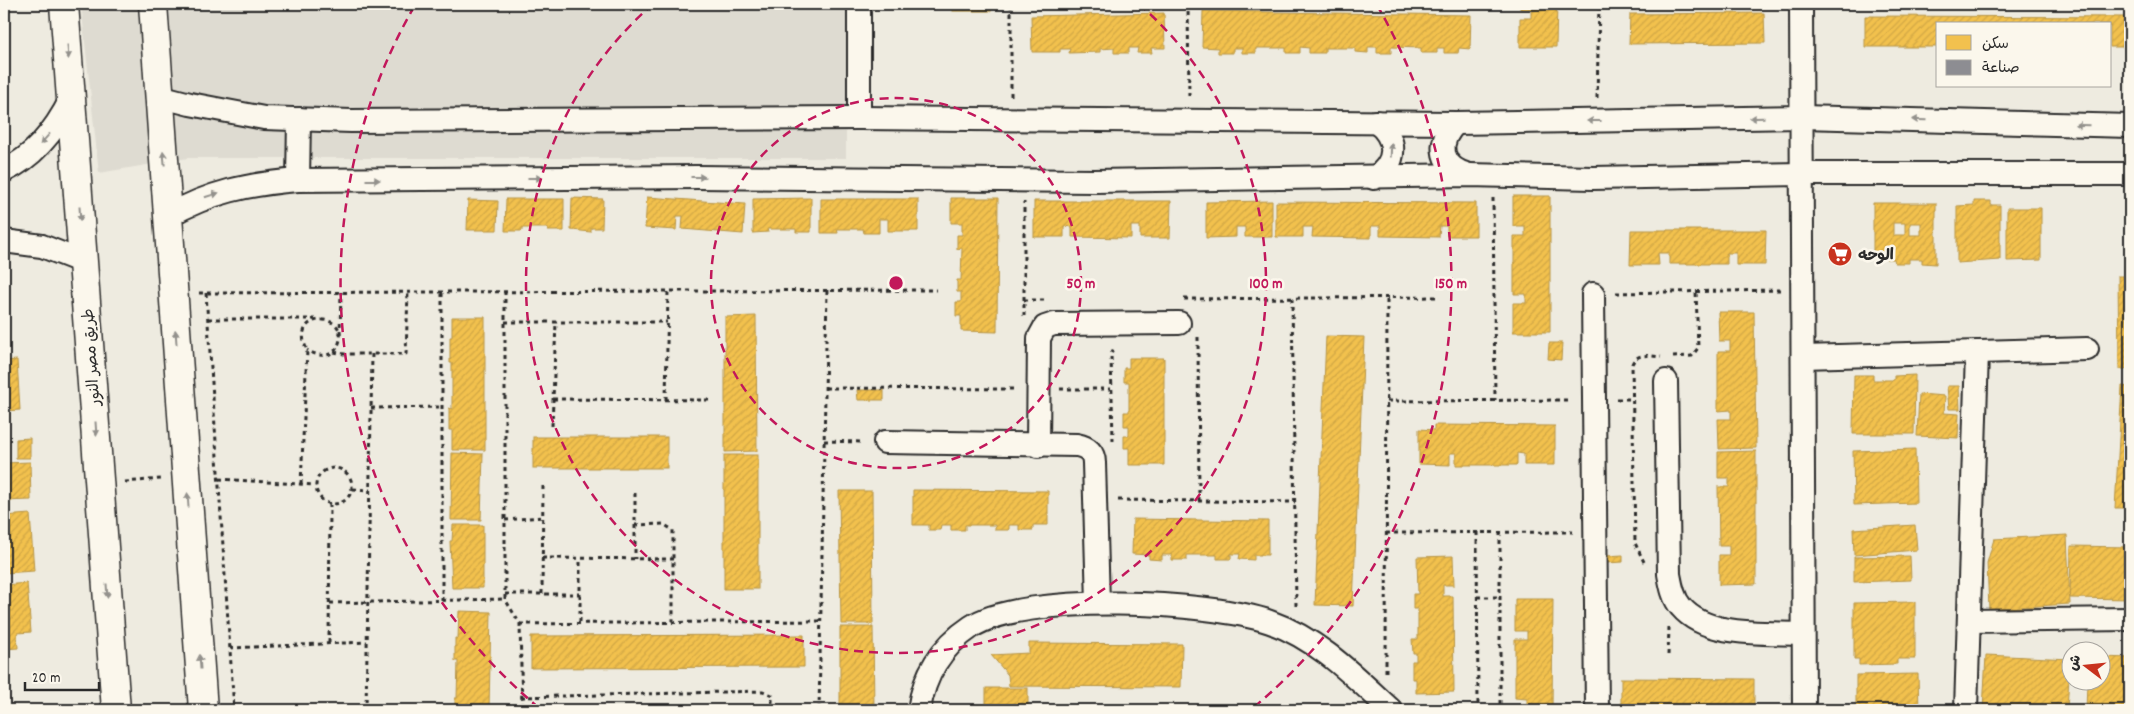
<svg xmlns="http://www.w3.org/2000/svg" width="2134" height="714" font-family="Dekko,'Playpen Sans Arabic',sans-serif">
  <style>
    .built { fill: #dedbd1 }
    .homes { fill: url(#homes-hatch); stroke: #b69444; fill-rule: evenodd }
    .industry { fill: url(#industry-hatch); stroke: #707073 }
    .lines { fill: none; stroke-linecap: round; stroke-linejoin: round }
    .street-casing { stroke: #2b2b2b; stroke-width: 26 }
    .secondary-casing { stroke: #2b2b2b; stroke-width: 31 }
    .path { stroke: #2b2b2b; stroke-width: 3; stroke-dasharray: 4 4; stroke-linecap: butt }
    .street { stroke: #fbf7ec; stroke-width: 22 }
    .secondary { stroke: #fbf7ec; stroke-width: 28 }
    .oneway { fill: #93918c }
    .ring { fill: none; stroke: #c2185b; stroke-width: 2.5; stroke-dasharray: 9 6 }
    .labels { text-anchor: middle; stroke-width: 5; stroke-linejoin: round; paint-order: stroke }
    .poi-label { font-size: 16px; font-weight: bold; fill: #2b2b2b; stroke: #fbf7ec; text-anchor: start }
    .street-label { font-size: 16px; fill: #2b2b2b; stroke: #fbf7ec }
    .centre { fill: #c2185b; stroke: #fbf7ec; stroke-width: 2.5 }
    .ring-label { font-size: 15px; text-anchor: middle; font-weight: bold; fill: #c2185b; stroke: #fbf7ec; stroke-width: 5; stroke-linejoin: round; paint-order: stroke }
  </style>
  <defs>
    <pattern id="homes-hatch" width="6" height="6" patternUnits="userSpaceOnUse" patternTransform="scale(1.25)"><rect width="6" height="6" fill="#f2c14e"/><path d="M-1 1l2-2M0 6l6-6M5 7l2-2" fill="none" stroke="#d0a644"/></pattern>
    <pattern id="industry-hatch" width="6" height="6" patternUnits="userSpaceOnUse" patternTransform="scale(1.25)"><rect width="6" height="6" fill="#8d8d92"/><path d="M-1 1l2-2M0 6l6-6M5 7l2-2" fill="none" stroke="#737377"/></pattern>
  </defs>
  <rect width="100%" height="100%" fill="#eeebe0"/>
  <filter id="ink" filterUnits="userSpaceOnUse"><feTurbulence type="fractalNoise" baseFrequency=".02" numOctaves="2"/><feDisplacementMap in="SourceGraphic" scale="10" xChannelSelector="R" yChannelSelector="G"/><feConvolveMatrix kernelMatrix="1 2 1 2 8 2 1 2 1" color-interpolation-filters="sRGB"/></filter>
  <g filter="url(#ink)">
    <polygon class="built" points="81,4 846,4 846,158 188,158 99,173"/>
    <g class="homes">
      <rect x="953" y="4" width="38" height="7"/>
      <polygon points="1520,4 1557,4 1556,47 1520,47 1520,18 1531,18 1531,9 1520,9"/>
      <polygon points="1203,11 1471,15 1470,49 1459,48 1458,53 1444,53 1444,48 1437,48 1437,53 1421,53 1421,48 1391,47 1391,53 1377,53 1377,47 1368,47 1368,53 1355,52 1355,48 1325,48 1325,53 1309,53 1309,48 1300,47 1300,53 1286,53 1286,48 1256,48 1256,53 1242,53 1242,48 1233,48 1233,53 1218,53 1218,48 1202,47"/>
      <polygon points="1164,13 1165,48 1151,48 1152,53 1137,53 1138,48 1129,48 1129,53 1114,53 1114,48 1100,49 1100,52 1069,53 1070,49 1060,49 1060,52 1032,52 1031,16"/>
      <polygon points="1764,13 1765,43 1629,44 1630,14"/>
      <polygon points="1865,16 2130,17 2130,47 2110,47 2110,24 1938,24 1938,47 1865,47"/>
      <polygon points="1513,196 1550,196 1550,332 1513,332 1513,303 1526,303 1526,294 1514,294 1514,236 1525,236 1525,226 1513,226"/>
      <polygon points="647,197 745,204 743,234 682,229 683,216 677,216 676,230 645,228"/>
      <polygon points="572,198 603,199 602,228 591,228 591,232 571,230"/>
      <polygon points="811,198 811,232 796,232 796,229 767,229 768,232 753,233 753,199"/>
      <polygon points="951,198 998,198 997,332 961,331 961,316 956,316 956,302 961,302 961,292 957,292 957,280 961,280 962,248 957,249 957,235 962,235 962,223 951,223"/>
      <polygon points="506,199 564,199 564,231 548,231 548,228 522,228 522,231 505,231"/>
      <polygon points="821,199 918,199 918,231 888,231 888,219 879,219 879,233 864,233 863,229 837,229 838,233 821,233"/>
      <polygon points="468,200 498,201 497,230 467,230"/>
      <polygon points="1034,201 1171,201 1170,238 1140,238 1140,226 1131,226 1131,238 1072,237 1072,227 1064,226 1064,237 1034,237"/>
      <polygon points="1272,201 1272,237 1245,237 1245,227 1236,227 1236,237 1206,238 1206,202"/>
      <polygon points="1974,201 1991,201 1991,205 2000,205 2000,260 1957,263 1957,206 1974,205"/>
      <polygon points="1276,202 1476,203 1476,236 1447,236 1447,226 1440,226 1439,237 1380,236 1380,226 1371,226 1371,238 1312,237 1313,227 1303,227 1303,237 1276,237"/>
      <path d="M1873,203H1936V264L1922,263V259H1909V263H1895L1894,259H1877V251L1873,252ZM1893,223H1905V235H1893ZM1910,223H1921V235H1910Z"/>
      <polygon points="2007,208 2041,208 2041,260 2007,261"/>
      <polygon points="1631,230 1766,230 1765,265 1736,265 1736,253 1727,253 1727,264 1669,264 1669,253 1658,253 1659,265 1630,265"/>
      <polygon points="2118,276 2130,276 2130,369 2119,369"/>
      <polygon points="1718,312 1754,312 1756,448 1719,449 1718,419 1731,419 1731,410 1718,411 1718,351 1730,351 1730,341 1719,341"/>
      <polygon points="756,316 757,451 725,452 725,317"/>
      <polygon points="452,317 485,317 485,450 452,450 452,430 449,430 449,408 452,409 452,363 450,363 450,337 452,337"/>
      <polygon points="1326,336 1364,337 1353,606 1315,605"/>
      <polygon points="1549,343 1562,343 1561,360 1548,359"/>
      <polygon points="1129,358 1164,358 1164,465 1129,465 1129,448 1124,448 1124,436 1129,436 1129,426 1124,426 1124,412 1129,412 1129,382 1124,382 1124,368 1129,368"/>
      <polygon points="17,360 20,410 4,411 4,361"/>
      <polygon points="1854,375 1873,375 1873,380 1894,380 1894,376 1915,375 1914,434 1853,434"/>
      <polygon points="1947,386 1959,386 1960,409 1949,409"/>
      <polygon points="2122,386 2130,387 2130,508 2115,508"/>
      <polygon points="857,390 884,390 884,400 858,400"/>
      <polygon points="1919,394 1945,396 1944,413 1959,414 1958,438 1917,436"/>
      <polygon points="1434,425 1555,426 1555,465 1524,465 1524,454 1517,453 1517,465 1456,465 1456,453 1450,453 1450,465 1419,464 1419,429 1434,430"/>
      <rect x="533" y="437" width="134" height="31"/>
      <polygon points="30,438 30,458 16,458 16,439"/>
      <polygon points="1915,449 1916,503 1854,505 1853,451"/>
      <polygon points="1756,451 1756,584 1719,585 1719,555 1729,555 1729,546 1719,546 1718,487 1729,487 1729,478 1718,478 1718,452"/>
      <polygon points="452,453 483,454 481,520 451,520"/>
      <rect x="724" y="455" width="34" height="134"/>
      <polygon points="30,462 31,500 4,501 4,463"/>
      <polygon points="913,490 1048,491 1048,525 1033,525 1033,530 1019,530 1019,525 1009,525 1009,530 995,530 995,525 965,525 965,530 951,530 951,525 941,525 940,530 929,530 929,525 913,525"/>
      <polygon points="839,491 872,491 873,624 841,624"/>
      <polygon points="30,514 34,571 4,573 4,516"/>
      <polygon points="1133,519 1268,521 1268,555 1254,555 1254,560 1239,559 1240,554 1231,554 1231,559 1217,559 1217,555 1187,555 1187,560 1172,560 1172,555 1162,555 1162,560 1149,559 1149,555 1132,554"/>
      <polygon points="453,525 483,525 483,588 452,588 450,541 452,541"/>
      <polygon points="1915,525 1917,550 1854,555 1853,529"/>
      <polygon points="2067,535 2070,604 1989,609 1987,563 1994,539"/>
      <polygon points="2071,546 2130,547 2130,599 2070,598"/>
      <polygon points="1623,555 1623,562 1607,563 1606,556"/>
      <polygon points="1453,556 1454,585 1443,585 1443,596 1453,596 1454,692 1416,693 1416,679 1412,679 1412,661 1416,661 1416,653 1413,653 1412,639 1418,639 1418,609 1413,609 1413,594 1418,594 1417,557"/>
      <polygon points="1910,556 1911,580 1854,582 1854,557"/>
      <polygon points="27,583 31,632 17,633 18,648 4,649 4,585"/>
      <polygon points="1515,599 1553,599 1552,710 1515,710 1515,707 1527,707 1527,699 1515,698 1515,639 1527,639 1527,631 1515,631"/>
      <polygon points="1915,602 1915,659 1897,659 1897,664 1859,665 1859,659 1854,659 1854,603"/>
      <polygon points="459,611 491,612 489,710 455,710 455,698 457,698 458,661 455,661 455,638 458,638"/>
      <polygon points="840,627 873,627 874,710 840,710"/>
      <polygon points="804,635 804,667 531,668 531,636"/>
      <polygon points="1029,643 1182,644 1181,687 1009,686 1008,675 991,655 1029,653"/>
      <polygon points="1986,655 2070,659 2067,710 1983,710"/>
      <polygon points="2102,657 2130,658 2130,710 2086,710 2087,682 2102,682"/>
      <polygon points="1918,674 1919,710 1856,710 1856,675"/>
      <polygon points="1621,678 1754,679 1754,710 1621,710"/>
      <rect x="986" y="688" width="42" height="22"/>
      <rect x="669" y="709" width="32" height="1"/>
    </g>
    <polygon class="industry" points="634,4 746,4 634,5"/>
    <g class="lines">
      <defs>
        <g id="street">
          <polyline points="1801,4 1804,710"/>
          <polyline points="159,96 190,104 264,118 351,121 859,118 1456,123 1802,117 2130,126"/>
          <polyline points="859,118 859,4"/>
          <path d="M1456,123C1435,143 1441,168 1469,175"/>
          <path d="M4,171C36,156 56,129 71,99"/>
          <path d="M1374,178C1398,163 1398,139 1376,122"/>
          <polyline points="298,180 299,119"/>
          <path d="M168,216C210,192 249,184 298,180L698,177L1095,181L1469,175L1593,178L1802,174H2130"/>
          <polyline points="4,241 42,246 83,262"/>
          <polyline points="1593,294 1597,710"/>
          <polyline points="1803,357 2087,349"/>
          <path d="M1666,381L1669,574C1671,585 1673,598 1681,607C1707,638 1766,632 1803,634"/>
          <path d="M885,442L1077,445C1088,447 1094,453 1094,463L1098,603"/>
          <polyline points="1038,446 1039,338 1045,327 1054,324 1179,323"/>
          <polyline points="1969,621 2130,619"/>
          <path d="M919,710C924,675 941,647 971,627C1024,592 1211,601 1270,622C1318,639 1354,676 1391,710"/>
          <polyline points="1966,710 1977,352"/>
        </g>
        <g id="secondary">
          <polyline points="64,4 116,710"/>
          <polyline points="153,4 203,710"/>
        </g>
      </defs>
      <use href="#street" class="street-casing"/>
      <use href="#secondary" class="secondary-casing"/>
      <g class="path">
        <polyline points="1188,4 1189,98"/>
        <polyline points="1011,96 1011,4"/>
        <polyline points="1597,98 1599,4"/>
        <polyline points="1493,198 1495,400"/>
        <polyline points="505,291 505,599 520,624 522,710"/>
        <polyline points="199,293 936,290"/>
        <polyline points="206,293 234,710"/>
        <polyline points="1616,293 1780,290"/>
        <polyline points="1292,298 1296,607"/>
        <polyline points="1184,299 1440,297"/>
        <polyline points="1024,300 1045,300"/>
        <polyline points="1024,316 1024,202"/>
        <polyline points="208,319 315,319"/>
        <polyline points="505,322 667,322"/>
        <polyline points="340,334 341,292"/>
        <polyline points="1198,337 1199,501"/>
        <polyline points="334,352 344,354 406,354 408,292"/>
        <polyline points="1673,357 1692,356 1698,348 1696,291"/>
        <polyline points="825,388 1016,389"/>
        <polyline points="1060,389 1111,389"/>
        <polyline points="553,399 712,400"/>
        <polyline points="1617,399 1633,399"/>
        <polyline points="666,400 668,291"/>
        <polyline points="1387,401 1571,400"/>
        <polyline points="371,408 442,407"/>
        <polyline points="552,426 556,322"/>
        <polyline points="824,441 862,442"/>
        <polyline points="1113,441 1111,354 1115,346"/>
        <circle cx="334" cy="486" r="18"/>
        <polyline points="219,479 316,485"/>
        <polyline points="125,482 161,479"/>
        <path d="M301,484L307,350C288,310 350,312 339,343C334,359 318,357 307,350"/>
        <polyline points="353,489 370,490"/>
        <polyline points="635,493 635,559"/>
        <polyline points="1118,500 1295,502"/>
        <polyline points="505,520 543,517"/>
        <polyline points="635,525 663,524 673,530 673,622"/>
        <polyline points="1477,532 1478,710"/>
        <polyline points="1500,532 1500,710"/>
        <polyline points="1386,533 1573,532"/>
        <polyline points="542,558 673,559"/>
        <path d="M1644,562L1635,543L1632,364C1637,352 1651,356 1661,357"/>
        <polyline points="505,594 580,594"/>
        <polyline points="542,594 543,486"/>
        <polyline points="1477,597 1500,597"/>
        <polyline points="442,601 442,292"/>
        <polyline points="330,603 505,599"/>
        <polyline points="580,622 580,558"/>
        <polyline points="520,624 820,621"/>
        <polyline points="329,643 330,505"/>
        <polyline points="230,648 367,642"/>
        <polyline points="1668,655 1669,628"/>
        <polyline points="1386,672 1387,297"/>
        <polyline points="521,697 763,691 772,695 772,710"/>
        <polyline points="366,710 372,354"/>
        <polyline points="819,710 827,290"/>
      </g>
      <use href="#street" class="street"/>
      <use href="#secondary" class="secondary"/>
    </g>
    <defs><path id="oneway-solid" d="M-6-.8H1V-3.2L6.5 0L1 3.2V.8H-6Z" transform="scale(1.25)"/></defs>
    <g class="oneway">
      <use href="#oneway-solid" transform="translate(68 52) rotate(86)"/>
      <use href="#oneway-solid" transform="translate(1757 118) rotate(179)"/>
      <use href="#oneway-solid" transform="translate(1919 120) rotate(-178)"/>
      <use href="#oneway-solid" transform="translate(1594 121) rotate(180)"/>
      <use href="#oneway-solid" transform="translate(2082 125) rotate(-178)"/>
      <use href="#oneway-solid" transform="translate(45 139) rotate(132)"/>
      <use href="#oneway-solid" transform="translate(1391 150) rotate(-88)"/>
      <use href="#oneway-solid" transform="translate(164 158) rotate(-95)"/>
      <use href="#oneway-solid" transform="translate(698 177)"/>
      <use href="#oneway-solid" transform="translate(535 178)"/>
      <use href="#oneway-solid" transform="translate(373 180)"/>
      <use href="#oneway-solid" transform="translate(212 195) rotate(-18)"/>
      <use href="#oneway-solid" transform="translate(80 214) rotate(86)"/>
      <use href="#oneway-solid" transform="translate(176 337) rotate(-94)"/>
      <use href="#oneway-solid" transform="translate(96 429) rotate(86)"/>
      <use href="#oneway-solid" transform="translate(188 500) rotate(-94)"/>
      <use href="#oneway-solid" transform="translate(107 591) rotate(86)"/>
      <use href="#oneway-solid" transform="translate(200 662) rotate(-94)"/>
    </g>
  </g>
  <g class="ring">
    <circle cx="896" cy="283" r="185"/>
    <path d="M1139 4A370 370 0 1 1 653 4"/>
    <path d="M539 708A555 555 0 0 1 415 5M1377 5A555 555 0 0 1 1253 708"/>
  </g>
  <defs>
    <symbol id="supermarket-disc" viewBox="-11 -11 22 22"><circle r="9.5" fill="#c8321e" stroke="#fbf7ec"/><path d="M-6-5.5h2.5l.6 2H6L4.5 2H-2.5L-4.4-4H-6ZM-1.5 3.2a1.3 1.3 0 1 0 .1 0ZM3 3.2a1.3 1.3 0 1 0 .1 0Z" fill="#fff"/></symbol>
  </defs>
  <g fill-rule="evenodd">
    <use href="#supermarket-disc" x="1826" y="240" width="28" height="28"/>
  </g>
  <g class="labels">
    <g class="poi-label">
      <text x="1858" y="260">الوحه</text>
    </g>
    <g class="street-label">
      <text transform="translate(90 357) rotate(-94)" y="6">طريق مصر النور</text>
    </g>
  </g>
  <circle cx="896" cy="283" r="8" class="centre"/>
  <g class="ring-label">
    <text x="1081" y="288">50 m</text>
    <text x="1266" y="288">100 m</text>
    <text x="1451" y="288">150 m</text>
  </g>
  <rect width="2134" height="714" fill="none" stroke="#fbf7ec" stroke-width="20"/>
  <rect x="10" y="10" width="2114" height="694" fill="none" stroke="#2b2b2b" stroke-width="2" filter="url(#ink)"/>
  <rect x="1936" y="22" width="175" height="65" fill="#fbf7ec" stroke="#a8a59f"/>
  <rect x="1946" y="35" width="25" height="15" fill="#f2c14e" stroke="#a8a59f"/>
  <text x="1982" y="48" font-size="15" fill="#2b2b2b">سكن</text>
  <rect x="1946" y="60" width="25" height="15" fill="#8d8d92" stroke="#a8a59f"/>
  <text x="1982" y="72" font-size="15" fill="#2b2b2b">صناعة</text>
  <g transform="translate(2086 666) rotate(286)"><circle r="24" fill="#fbf7ec" stroke="#a8a59f"/>
  <path d="M0-4L9 19L0 12L-9 19Z" fill="#c8321e"/>
  <text y="-8" font-size="14" font-weight="bold" text-anchor="middle" fill="#2b2b2b">ش</text>
  </g>
  <path d="M25 682v8h74v-8" fill="none" stroke="#2b2b2b" stroke-width="2.5"/>
  <text x="32" y="682" font-size="15" fill="#2b2b2b" stroke="#fbf7ec" stroke-width="4" paint-order="stroke">20 m</text>
</svg>
